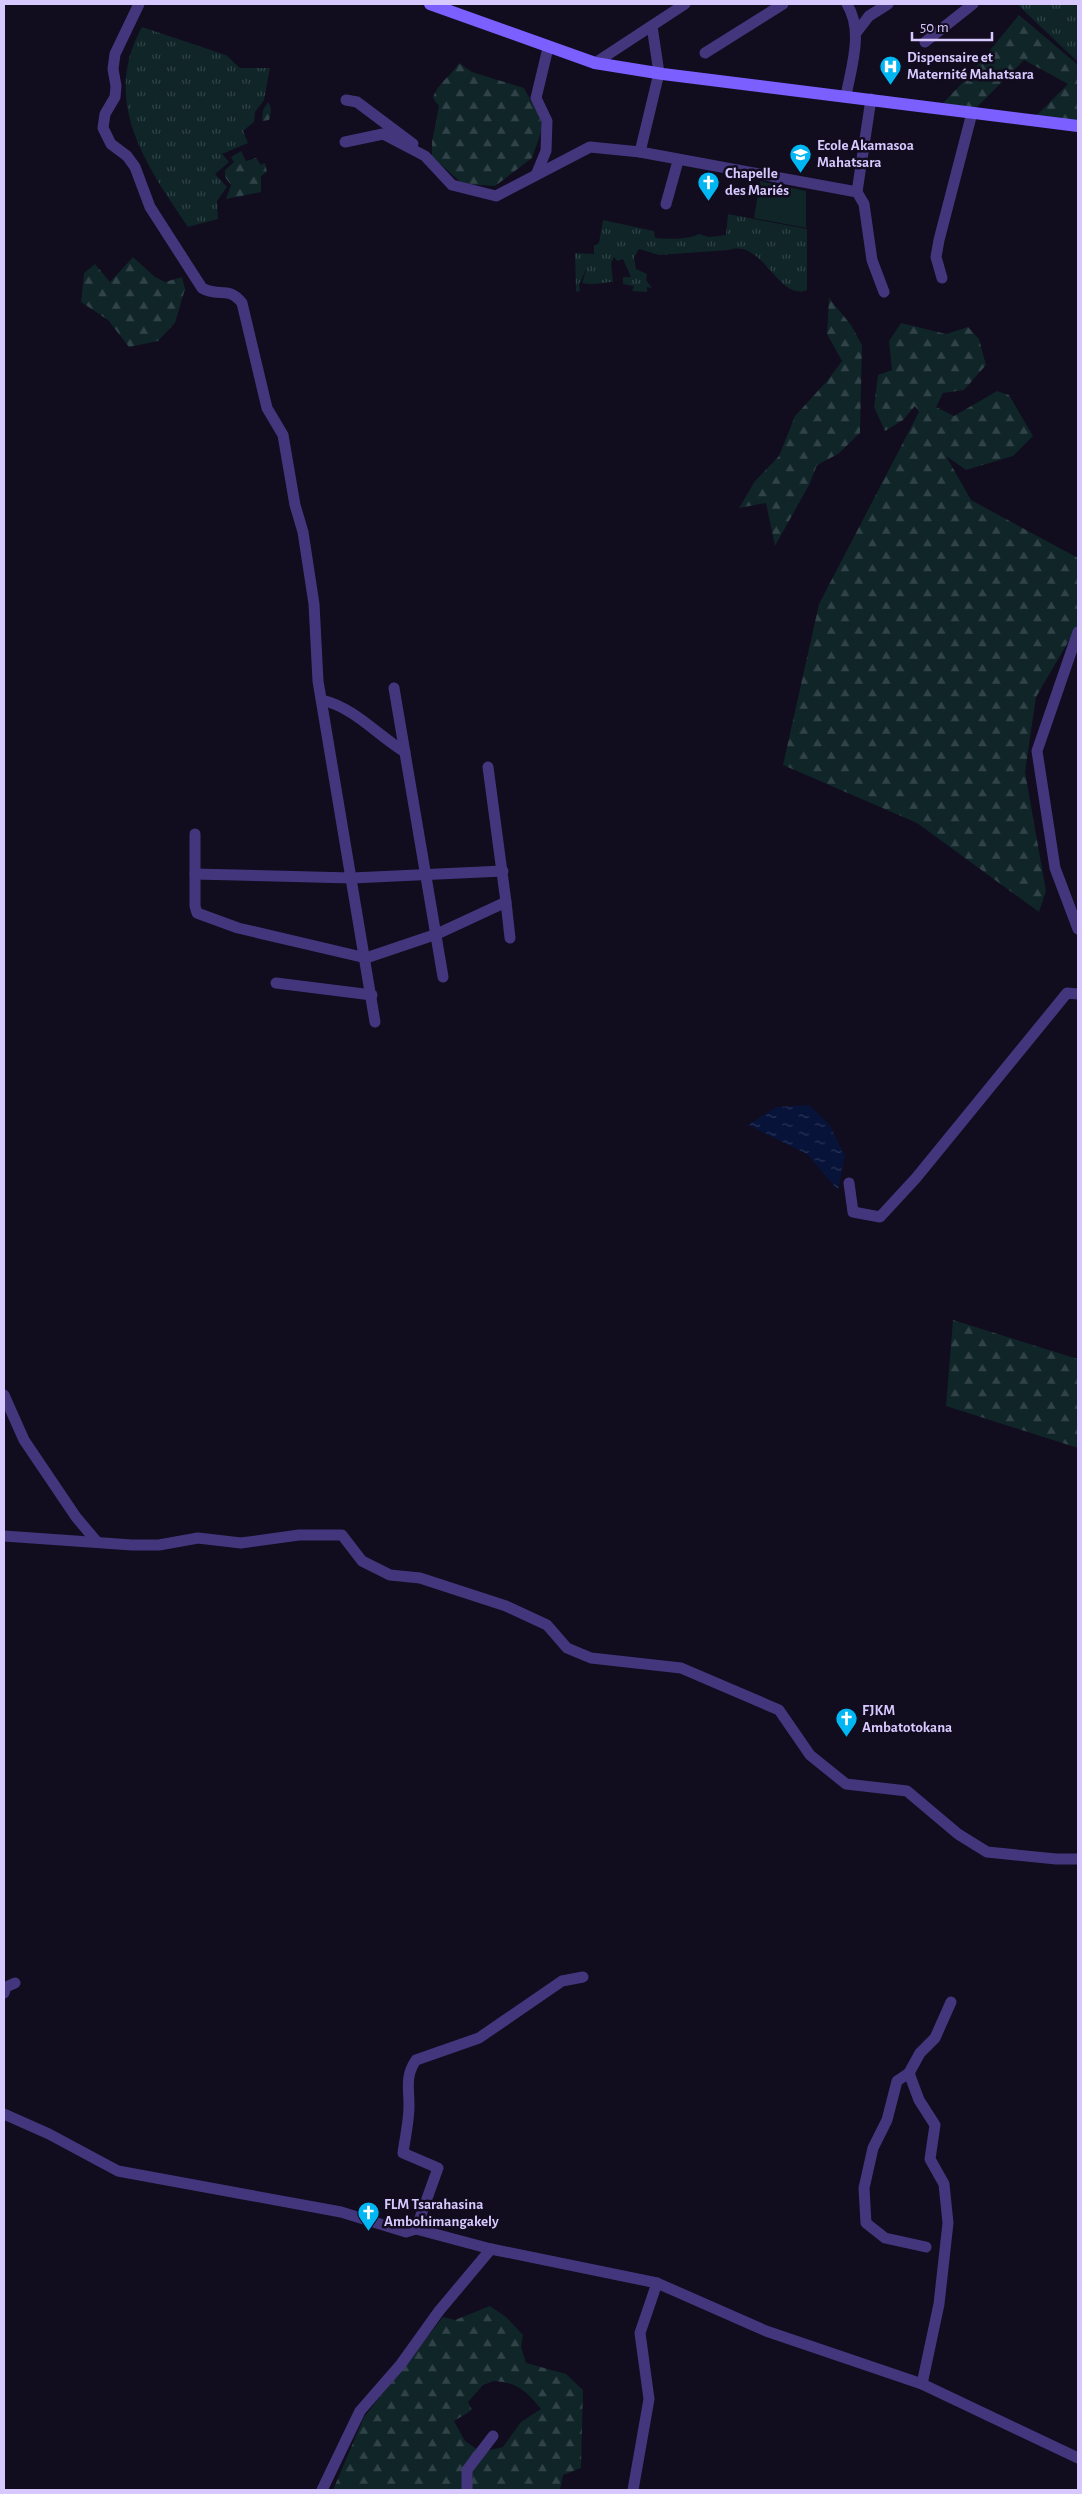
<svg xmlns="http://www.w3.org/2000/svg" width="1082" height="2494" font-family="'Alegreya Sans',sans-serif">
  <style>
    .grass { fill: url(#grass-tufts) }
    .forest { fill: url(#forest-firs); fill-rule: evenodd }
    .green { fill: #0f2528 }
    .water { fill: url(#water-ripples) }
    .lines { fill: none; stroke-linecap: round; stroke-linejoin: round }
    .street { stroke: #44367d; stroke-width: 11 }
    .secondary { stroke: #7b5fff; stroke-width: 12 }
    .labels { text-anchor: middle; stroke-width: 5; stroke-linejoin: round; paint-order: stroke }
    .poi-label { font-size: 15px; font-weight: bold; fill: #d7c8ff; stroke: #110c1e; text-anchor: start }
  </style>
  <defs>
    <pattern id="grass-tufts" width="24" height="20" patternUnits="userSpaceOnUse" patternTransform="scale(1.25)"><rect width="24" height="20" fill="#0f2528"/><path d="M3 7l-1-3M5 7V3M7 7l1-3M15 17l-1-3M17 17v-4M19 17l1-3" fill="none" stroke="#314348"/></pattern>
    <pattern id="forest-firs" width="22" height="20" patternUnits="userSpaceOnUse" patternTransform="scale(1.25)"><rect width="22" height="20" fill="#0f2528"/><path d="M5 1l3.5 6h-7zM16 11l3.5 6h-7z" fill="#314348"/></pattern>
    <pattern id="water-ripples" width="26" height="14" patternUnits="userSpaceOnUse" patternTransform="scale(1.25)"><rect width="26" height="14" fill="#08133a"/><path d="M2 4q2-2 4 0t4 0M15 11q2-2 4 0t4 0" fill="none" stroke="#2b3458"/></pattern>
  </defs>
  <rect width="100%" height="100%" fill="#110c1e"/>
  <g class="grass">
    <polygon points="1018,4 1078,4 1078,62 1020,7"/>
    <path d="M142,27L226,55L240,68H270L264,100L255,112L254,122L243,131L248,143L222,154L229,162L215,174L227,187L217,201L218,219L188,227C147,166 100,102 142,27Z"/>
    <path d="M728,214L807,229V290C778,302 763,238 729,250L659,255L639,249L634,257L636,269L647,274L646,280L652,288L647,287V292L632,291L634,286L623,284V277H631L623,259L617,261L614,257L611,263L613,282C603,282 595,286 582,283L587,268L579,284L580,291L576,292L575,253L594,254V246L599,243L603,220L654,231L655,238C670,239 686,240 699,234L709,237L726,235Z"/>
  </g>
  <g class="forest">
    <polygon points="1019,15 1078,65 1078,121 1036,116 1068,84 1024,60 975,109 943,103 967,78"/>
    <path d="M459,63L472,72L524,88L537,112L543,127L532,158L495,186L463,184L432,157V142L439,106L433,98C436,85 451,76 459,63Z"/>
    <path d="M268,102C272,107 271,113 269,120L262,121L263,110Z"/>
    <polygon points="241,151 246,161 256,158 261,165 265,163 267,172 261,176 261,192 226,199 231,185 225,177 225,170 234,162 231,157"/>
    <polygon points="133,257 155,277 165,282 182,277 185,289 175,323 158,341 129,347 108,320 81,302 84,273 95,264 110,282"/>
    <polygon points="829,298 851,325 862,345 860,433 838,454 817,465 809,485 775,546 766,503 739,508 755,481 779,456 795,416 827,381 842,361 827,334"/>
    <polygon points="901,323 946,334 968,327 979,339 986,365 964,390 943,393 936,407 954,416 997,391 1009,395 1033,436 1013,456 966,470 946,456 971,500 1078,558 1078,625 1036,697 1025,772 1046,891 1039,912 917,823 783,765 819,604 919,412 915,406 903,420 885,431 874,407 878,375 892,370 889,341"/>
    <polygon points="953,1320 1078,1359 1078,1448 946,1406"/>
    <path d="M490,2306L506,2317L523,2335L521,2347L526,2363L566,2374L583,2390L581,2468L563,2475L560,2490H333L364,2417L443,2317L455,2320ZM494,2381C519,2383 526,2391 541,2409L521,2422L503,2447L481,2452L465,2441L454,2421L472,2410L468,2402L483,2385Z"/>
  </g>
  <polygon class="green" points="760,181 806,191 806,228 754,218"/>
  <polygon class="water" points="809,1105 829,1124 845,1156 838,1190 807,1154 748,1125 776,1107"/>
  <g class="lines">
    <g class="street">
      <path d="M139,4L115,54L113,69L116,86L115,97L105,114L103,128L111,144L127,156L135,167L150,207L202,288C218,298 228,285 242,303L267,408L283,435L295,505L303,532L314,604L318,681L375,1022"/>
      <polyline points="652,26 659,73 640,152 857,192 864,204 872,260 884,292"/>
      <polyline points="856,33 869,16 888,4"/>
      <polyline points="925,42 973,4"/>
      <polyline points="705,53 783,4"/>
      <polyline points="595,63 685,4"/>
      <path d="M846,96C851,67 864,32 847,4"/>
      <polyline points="346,100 357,102 413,144"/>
      <polyline points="345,142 383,134 425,156 452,185 496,196 590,147 640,152"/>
      <polyline points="536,175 546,151 547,121 536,98 548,48"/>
      <polyline points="857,192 871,99"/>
      <polyline points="666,204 678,161"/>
      <polyline points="942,278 936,257 939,240 972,113"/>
      <polyline points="1078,632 1037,751 1055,868 1078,929"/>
      <polyline points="394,688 443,977"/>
      <path d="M322,700C355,708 377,735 405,752"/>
      <polyline points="195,834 195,906 197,913 238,928 366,958 437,934 506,902 488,767"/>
      <polyline points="195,874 352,878 503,871"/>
      <polyline points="506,902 510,938"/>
      <polyline points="276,983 372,995"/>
      <polyline points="849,1183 853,1212 880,1217 916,1178 1067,993 1078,994"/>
      <polyline points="4,1395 24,1440 76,1517 97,1542"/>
      <polyline points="4,1536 132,1545 159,1545 198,1538 241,1543 299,1535 342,1535 362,1561 390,1575 420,1578 506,1606 547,1625 567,1648 591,1658 681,1668 779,1710 810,1755 846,1784 907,1791 958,1834 987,1852 1056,1859 1078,1859"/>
      <polyline points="4,1993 6,1987 15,1983"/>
      <polyline points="909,2073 897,2081 887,2120 873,2148 864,2188 866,2223 885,2238 926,2247"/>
      <polyline points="4,2114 49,2134 118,2171 341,2212 406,2232 416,2229 491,2249 657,2283 766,2331 922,2384 1078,2458"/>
      <path d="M416,2229L438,2168L403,2153C405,2138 409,2121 409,2106C409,2088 405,2076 416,2060L479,2038L562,1981L583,1977"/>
      <polyline points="922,2384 939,2304 948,2223 944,2184 930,2159 935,2125 919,2100 909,2073 920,2053 935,2038 951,2002"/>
      <polyline points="322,2490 360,2411 401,2364 439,2311 491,2249"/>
      <polyline points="467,2490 467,2470 493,2436"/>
      <polyline points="633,2490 649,2399 640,2333 657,2283"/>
    </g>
    <polyline class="secondary" points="430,4 595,63 663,74 1078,126"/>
  </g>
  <defs>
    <symbol id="hospital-pin" viewBox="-11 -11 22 30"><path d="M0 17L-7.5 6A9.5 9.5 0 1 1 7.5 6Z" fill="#00b7f3" stroke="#110c1e"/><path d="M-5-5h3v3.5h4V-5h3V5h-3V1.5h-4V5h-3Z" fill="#fff"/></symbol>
    <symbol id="school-pin" viewBox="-11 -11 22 30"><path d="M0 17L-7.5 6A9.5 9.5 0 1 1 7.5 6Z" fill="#00b7f3" stroke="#110c1e"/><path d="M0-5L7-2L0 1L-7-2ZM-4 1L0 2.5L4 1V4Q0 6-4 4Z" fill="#fff"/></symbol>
    <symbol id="church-pin" viewBox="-11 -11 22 30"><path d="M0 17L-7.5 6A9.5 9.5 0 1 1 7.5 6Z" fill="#00b7f3" stroke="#110c1e"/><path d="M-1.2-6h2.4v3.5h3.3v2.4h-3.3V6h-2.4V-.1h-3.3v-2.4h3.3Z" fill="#fff"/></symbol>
  </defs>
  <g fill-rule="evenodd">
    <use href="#hospital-pin" x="878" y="54" width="25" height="34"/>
    <use href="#school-pin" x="788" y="142" width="25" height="34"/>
    <use href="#church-pin" x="696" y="170" width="25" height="34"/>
    <use href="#church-pin" x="834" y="1706" width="25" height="34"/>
    <use href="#church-pin" x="356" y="2200" width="25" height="34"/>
  </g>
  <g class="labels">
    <g class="poi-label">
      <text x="907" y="62">Dispensaire et<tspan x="907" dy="17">Maternité Mahatsara</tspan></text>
      <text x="817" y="150">Ecole Akamasoa<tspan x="817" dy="17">Mahatsara</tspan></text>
      <text x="725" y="178">Chapelle<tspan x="725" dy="17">des Mariés</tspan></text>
      <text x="862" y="1715">FJKM<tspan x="862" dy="17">Ambatotokana</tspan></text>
      <text x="384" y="2209">FLM Tsarahasina<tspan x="384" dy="17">Ambohimangakely</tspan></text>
    </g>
  </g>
  <rect width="1082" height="2494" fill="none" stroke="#d7c8ff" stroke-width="10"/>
  <path d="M912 32v8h80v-8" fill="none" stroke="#d7c8ff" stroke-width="2.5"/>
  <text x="920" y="32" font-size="15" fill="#d7c8ff" stroke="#110c1e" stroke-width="4" paint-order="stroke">50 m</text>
</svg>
